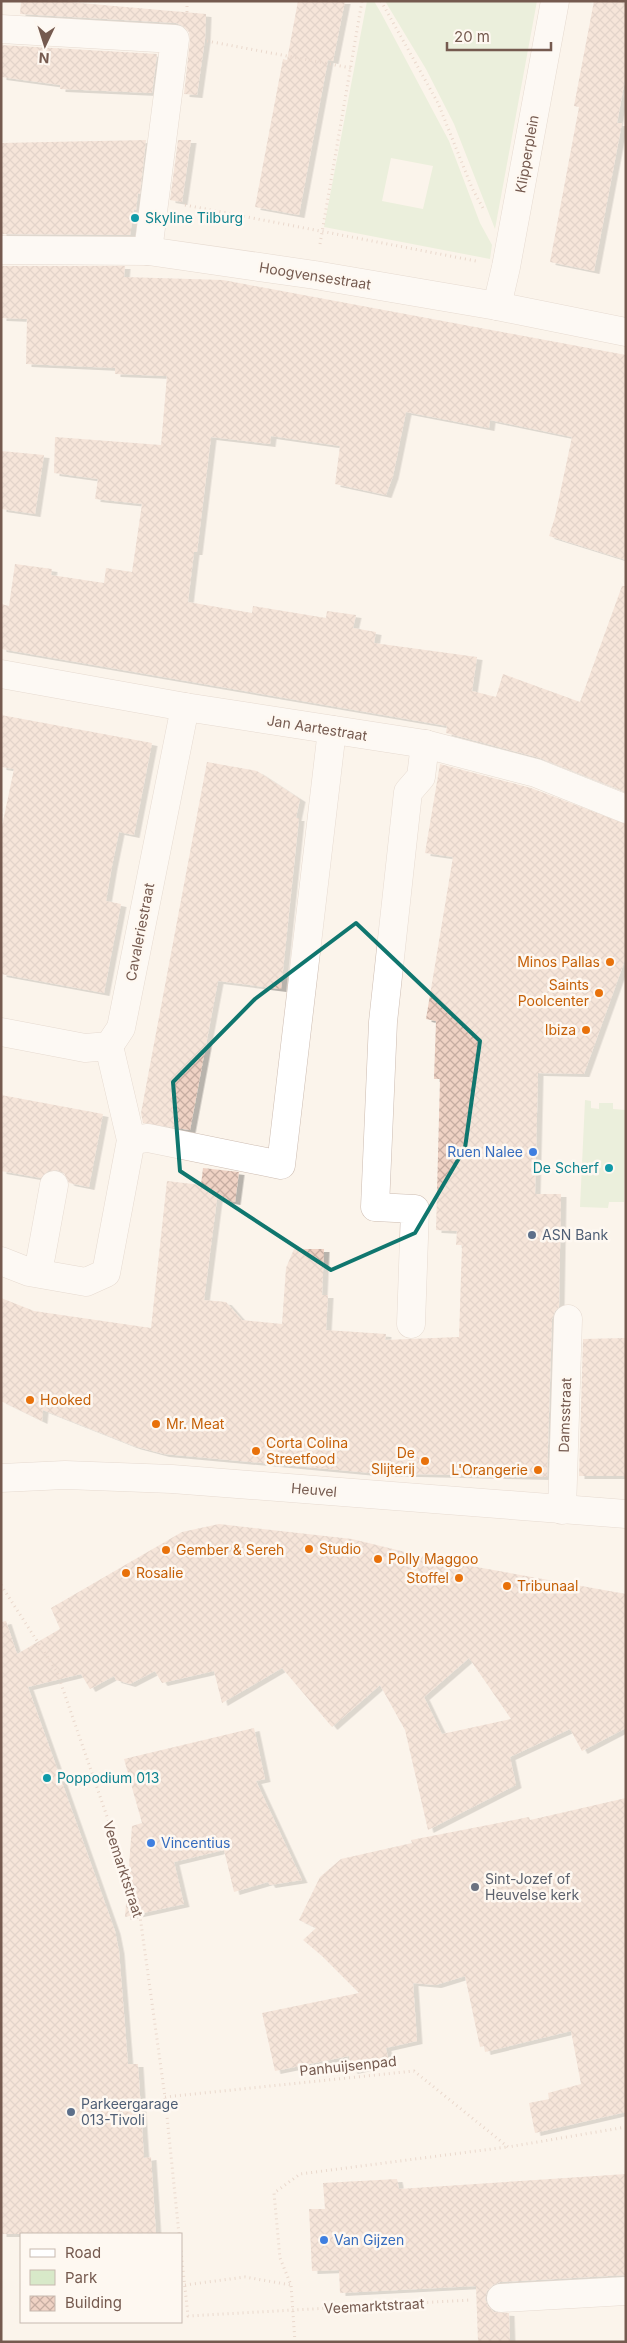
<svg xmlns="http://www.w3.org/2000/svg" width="627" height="2343" font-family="Inter,sans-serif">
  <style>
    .green { fill: #d8e9c9; fill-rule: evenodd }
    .building { fill: url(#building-cross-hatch); fill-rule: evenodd; filter: url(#shadow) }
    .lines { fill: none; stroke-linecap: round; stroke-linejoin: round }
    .minor-casing { stroke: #cdbcb1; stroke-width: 29 }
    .path { stroke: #d4b6a7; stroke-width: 3; stroke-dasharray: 1 4; stroke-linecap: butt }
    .minor { stroke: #fff; stroke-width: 28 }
    .marked { fill: none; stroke: #0f766e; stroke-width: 4; stroke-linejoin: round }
    .culture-dot { fill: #0f9aa8; stroke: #fef8f1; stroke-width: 2 }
    .food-dot { fill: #e8710a; stroke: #fef8f1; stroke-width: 2 }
    .shop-dot { fill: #3f7fe0; stroke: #fef8f1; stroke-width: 2 }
    .service-dot { fill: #5c6f8a; stroke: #fef8f1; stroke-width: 2 }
    .worship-dot { fill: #6b7280; stroke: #fef8f1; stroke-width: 2 }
    .labels { text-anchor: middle; stroke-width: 5; stroke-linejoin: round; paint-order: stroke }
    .street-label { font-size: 14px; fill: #755a4f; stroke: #fef8f1 }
    .culture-label { font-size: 14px; fill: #0d838f; stroke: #fef8f1; text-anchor: start }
    .food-label { font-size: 14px; fill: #c56008; stroke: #fef8f1; text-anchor: start }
    .shop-label { font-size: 14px; fill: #366cbe; stroke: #fef8f1; text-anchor: start }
    .service-label { font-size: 14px; fill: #4e5e75; stroke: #fef8f1; text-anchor: start }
    .worship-label { font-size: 14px; fill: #5b616d; stroke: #fef8f1; text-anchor: start }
  </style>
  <defs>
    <pattern id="building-cross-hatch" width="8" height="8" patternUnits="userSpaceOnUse" patternTransform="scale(1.25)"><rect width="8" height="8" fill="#efd2c4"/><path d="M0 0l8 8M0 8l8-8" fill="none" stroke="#c6ada2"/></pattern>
    <filter id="shadow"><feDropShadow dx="5.5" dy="3" stdDeviation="0" flood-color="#0004"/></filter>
  </defs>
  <rect width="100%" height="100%" fill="#fbf4eb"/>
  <g class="green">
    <path d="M367,1H374L381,13L449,141L480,223L492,245L490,259L324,227ZM391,158L433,166L423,209L382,201Z"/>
    <polygon points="385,1 537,1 495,229 454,124 426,69"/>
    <polygon points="585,1100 591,1101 591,1108 599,1109 599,1103 613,1103 613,1109 626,1110 624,1202 609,1202 608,1208 580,1207"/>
  </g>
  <g class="building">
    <polygon points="21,1 57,1 206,14 205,39 197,95 184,94 190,40 189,32 183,26 176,23 20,14"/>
    <polygon points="298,1 345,1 333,61 328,60 299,215 255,207 283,59 287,60"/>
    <polygon points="594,1 626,1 626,74 617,123 622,123 594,271 550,262 579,107 574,106"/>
    <polygon points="1,45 157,54 152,93 60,89 60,85 1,77"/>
    <polygon points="146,140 140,194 138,193 136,210 134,209 130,235 1,234 1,143"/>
    <polygon points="178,140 191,140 182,202 170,200"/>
    <polygon points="1,266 125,266 124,277 223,280 626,355 626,560 549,536 555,517 572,437 490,420 489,428 406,412 393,476 386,495 335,484 340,446 271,436 270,444 211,437 197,552 194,552 188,602 252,613 253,606 326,618 327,611 356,615 353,628 376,632 374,643 477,657 472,691 496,697 503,674 580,702 622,586 626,586 626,792 540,758 446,733 447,726 1,649 1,604 9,606 15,564 52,569 51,575 104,583 106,568 132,572 142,504 95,499 98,479 54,473 55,437 161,445 167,376 115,374 115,368 26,364 27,319 1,318"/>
    <polygon points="1,451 44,455 35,514 1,509"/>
    <polygon points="1,715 152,743 134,835 119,832 112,866 106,901 121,904 104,993 1,974 1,831 14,769 1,767"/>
    <polygon points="207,762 257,771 300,799 296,818 299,818 281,989 218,981 190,1130 143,1123 141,1113"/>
    <polygon points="440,764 531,788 626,824 626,957 584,1074 538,1073 535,1194 561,1194 559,1307 555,1311 552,1319 547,1477 371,1473 164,1454 134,1446 43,1410 42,1421 1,1401 1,1298 34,1311 151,1328 167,1181 201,1185 203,1168 239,1172 235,1202 217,1199 204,1300 226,1302 242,1320 282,1324 286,1268 294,1249 324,1249 322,1295 328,1295 326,1330 386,1334 385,1340 459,1337 462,1245 456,1245 457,1231 436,1230 440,1079 434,1079 436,1021 426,1019 453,857 425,853"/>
    <polygon points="1,1095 103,1114 89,1187 69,1183 64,1173 57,1170 48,1171 41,1178 1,1171"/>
    <polygon points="626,1338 626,1476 579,1476 583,1339"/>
    <path d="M219,1524L352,1539L438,1560L626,1594V1728L582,1751L570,1729L510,1757L516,1785L428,1830L405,1730L380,1685L332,1727L282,1668L222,1703L214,1671L162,1683L155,1671L130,1684L116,1680L114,1676L90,1689L81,1674L28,1687L115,1931L119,1951L128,2064H138L144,2158L151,2157L156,2234H1V1622L6,1621L17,1654L60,1629L51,1608L182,1532ZM469,1658L511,1719L442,1734L424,1697Z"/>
    <polygon points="254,1728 265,1779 256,1781 302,1880 270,1885 268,1882 234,1892 224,1850 174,1862 184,1904 125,1917 132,1826 142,1823 124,1759"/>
    <polygon points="626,1798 626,2112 535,2133 529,2103 549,2099 548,2093 581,2084 571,2031 485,2052 484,2046 480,2047 465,1976 436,1985 413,1983 417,2041 386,2048 389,2063 352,2071 349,2056 275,2071 262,2013 359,1993 322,1956 303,1940 316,1928 299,1920 320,1877 341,1859 412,1843 411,1840 529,1817 530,1820"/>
    <polygon points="626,2174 626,2275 500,2282 493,2285 487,2291 485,2299 488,2306 494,2312 509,2313 510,2342 478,2342 476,2286 340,2293 339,2270 312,2271 309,2209 325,2209 323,2183 397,2179 399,2189"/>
  </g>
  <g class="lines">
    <defs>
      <g id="minor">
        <polyline points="1,29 175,39 148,251"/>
        <polyline points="1,250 148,251 315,275 497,306 626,332"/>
        <polyline points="497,306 506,267 555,1"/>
        <polyline points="1,674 185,707 425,744 536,773 626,809"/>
        <polyline points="1,1032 85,1048 109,1046 121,1028 185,707"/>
        <polyline points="131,1140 148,1138 281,1165 332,730"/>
        <polyline points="1,1261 29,1272 86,1282 106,1273 131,1140 109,1046"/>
        <polyline points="38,1273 54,1185"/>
        <polyline points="411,1324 415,1209 375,1207 383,1022 408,792 421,777 425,744"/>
        <polyline points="1,1478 65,1475 172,1479 626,1514"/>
        <polyline points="562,1510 568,1319"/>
        <polyline points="501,2298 626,2291"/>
      </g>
    </defs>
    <use href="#minor" class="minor-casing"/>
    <g class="path">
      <polyline points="381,1 438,103 472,188 484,210"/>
      <polyline points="187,12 187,1"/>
      <polyline points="207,41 351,68"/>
      <polyline points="185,205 476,261"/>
      <polyline points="320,244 362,1"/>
      <polyline points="1,1585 57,1672 139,1909 165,2097 179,2234"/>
      <polyline points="165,2097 414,2071 508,2147 626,2127"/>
      <polyline points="181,2251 188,2316 470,2300"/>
      <polyline points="185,2285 245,2277 291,2285"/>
      <polyline points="295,2342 291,2285 280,2258 274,2193 300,2174 507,2147"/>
    </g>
    <use href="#minor" class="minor"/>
  </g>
  <path d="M0 0H627V2343H0ZM356,923L480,1041L465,1148L415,1233L331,1270L180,1171L173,1082L255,999Z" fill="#fbf4eb" fill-opacity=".55" fill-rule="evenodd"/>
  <path class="marked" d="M356,923L480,1041L465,1148L415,1233L331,1270L180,1171L173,1082L255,999Z"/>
  <g class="culture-dot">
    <circle cx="135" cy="218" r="5"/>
    <circle cx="609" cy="1168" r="5"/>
    <circle cx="47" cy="1778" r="5"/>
  </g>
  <g class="food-dot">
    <circle cx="610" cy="962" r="5"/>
    <circle cx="599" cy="993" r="5"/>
    <circle cx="586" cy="1030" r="5"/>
    <circle cx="30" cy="1400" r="5"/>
    <circle cx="156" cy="1424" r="5"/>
    <circle cx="256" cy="1451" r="5"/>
    <circle cx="425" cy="1461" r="5"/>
    <circle cx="538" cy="1470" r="5"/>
    <circle cx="309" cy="1549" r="5"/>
    <circle cx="166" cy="1550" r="5"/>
    <circle cx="378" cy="1559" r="5"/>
    <circle cx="126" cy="1573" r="5"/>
    <circle cx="459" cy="1578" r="5"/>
    <circle cx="507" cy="1586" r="5"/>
  </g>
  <g class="shop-dot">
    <circle cx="533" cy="1152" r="5"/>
    <circle cx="151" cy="1843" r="5"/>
    <circle cx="324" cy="2240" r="5"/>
  </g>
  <g class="service-dot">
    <circle cx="532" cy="1235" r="5"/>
    <circle cx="71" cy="2112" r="5"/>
  </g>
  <circle class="worship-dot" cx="475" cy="1887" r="5"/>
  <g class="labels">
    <g class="street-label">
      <text transform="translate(527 154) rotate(-80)" y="5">Klipperplein</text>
      <text transform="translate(315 276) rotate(9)" y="5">Hoogvensestraat</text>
      <text transform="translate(317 728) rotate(9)" y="5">Jan Aartestraat</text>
      <text transform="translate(140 932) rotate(-79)" y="5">Cavaleriestraat</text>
      <text transform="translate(565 1415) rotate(-88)" y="5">Damsstraat</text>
      <text transform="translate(314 1490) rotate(5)" y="5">Heuvel</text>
      <text transform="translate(123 1869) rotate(72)" y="5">Veemarktstraat</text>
      <text transform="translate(348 2066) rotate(-6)" y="5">Panhuijsenpad</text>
      <text transform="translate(374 2306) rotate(-3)" y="5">Veemarktstraat</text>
    </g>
    <g class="culture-label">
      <text x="145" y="223">Skyline Tilburg</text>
      <text x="599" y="1173" text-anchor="end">De Scherf</text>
      <text x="57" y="1783">Poppodium 013</text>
    </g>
    <g class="food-label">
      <text x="600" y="967" text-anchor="end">Minos Pallas</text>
      <text x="589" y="990" text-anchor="end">Saints<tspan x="589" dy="16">Poolcenter</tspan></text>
      <text x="576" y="1035" text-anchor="end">Ibiza</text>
      <text x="40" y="1405">Hooked</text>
      <text x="166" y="1429">Mr. Meat</text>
      <text x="266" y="1448">Corta Colina<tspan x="266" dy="16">Streetfood</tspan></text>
      <text x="415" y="1458" text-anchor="end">De<tspan x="415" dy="16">Slijterij</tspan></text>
      <text x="528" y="1475" text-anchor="end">L'Orangerie</text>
      <text x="319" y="1554">Studio</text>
      <text x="176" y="1555">Gember &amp; Sereh</text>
      <text x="388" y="1564">Polly Maggoo</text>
      <text x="136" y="1578">Rosalie</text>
      <text x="449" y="1583" text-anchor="end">Stoffel</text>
      <text x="517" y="1591">Tribunaal</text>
    </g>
    <g class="shop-label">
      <text x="523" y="1157" text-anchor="end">Ruen Nalee</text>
      <text x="161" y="1848">Vincentius</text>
      <text x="334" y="2245">Van Gijzen</text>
    </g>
    <g class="service-label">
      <text x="542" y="1240">ASN Bank</text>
      <text x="81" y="2109">Parkeergarage<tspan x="81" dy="16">013-Tivoli</tspan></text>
    </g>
    <g class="worship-label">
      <text x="485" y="1884">Sint-Jozef of<tspan x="485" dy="16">Heuvelse kerk</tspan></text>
    </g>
  </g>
  <rect width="627" height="2343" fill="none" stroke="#755a4f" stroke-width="5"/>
  <rect x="20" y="2233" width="162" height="90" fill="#fef8f1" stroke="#c7b9b0"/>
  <rect x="30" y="2249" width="25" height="8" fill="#ffffff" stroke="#c7b9b0"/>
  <text x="65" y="2258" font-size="15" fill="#755a4f">Road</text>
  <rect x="30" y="2270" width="25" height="15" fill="#d8e9c9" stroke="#c7b9b0"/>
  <text x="65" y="2283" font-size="15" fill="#755a4f">Park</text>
  <rect x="30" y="2296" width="25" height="15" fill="url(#building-cross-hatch)" stroke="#c7b9b0"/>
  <text x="65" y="2308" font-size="15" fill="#755a4f">Building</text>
  <g transform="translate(45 45) rotate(184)" stroke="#fef8f1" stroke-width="4" paint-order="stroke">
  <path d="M0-4L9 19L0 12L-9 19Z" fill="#755a4f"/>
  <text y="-8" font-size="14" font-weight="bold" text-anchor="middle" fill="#755a4f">N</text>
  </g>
  <path d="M447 42v8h104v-8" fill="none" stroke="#755a4f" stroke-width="2.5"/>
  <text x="454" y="42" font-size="15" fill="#755a4f" stroke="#fef8f1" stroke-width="4" paint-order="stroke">20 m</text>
</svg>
